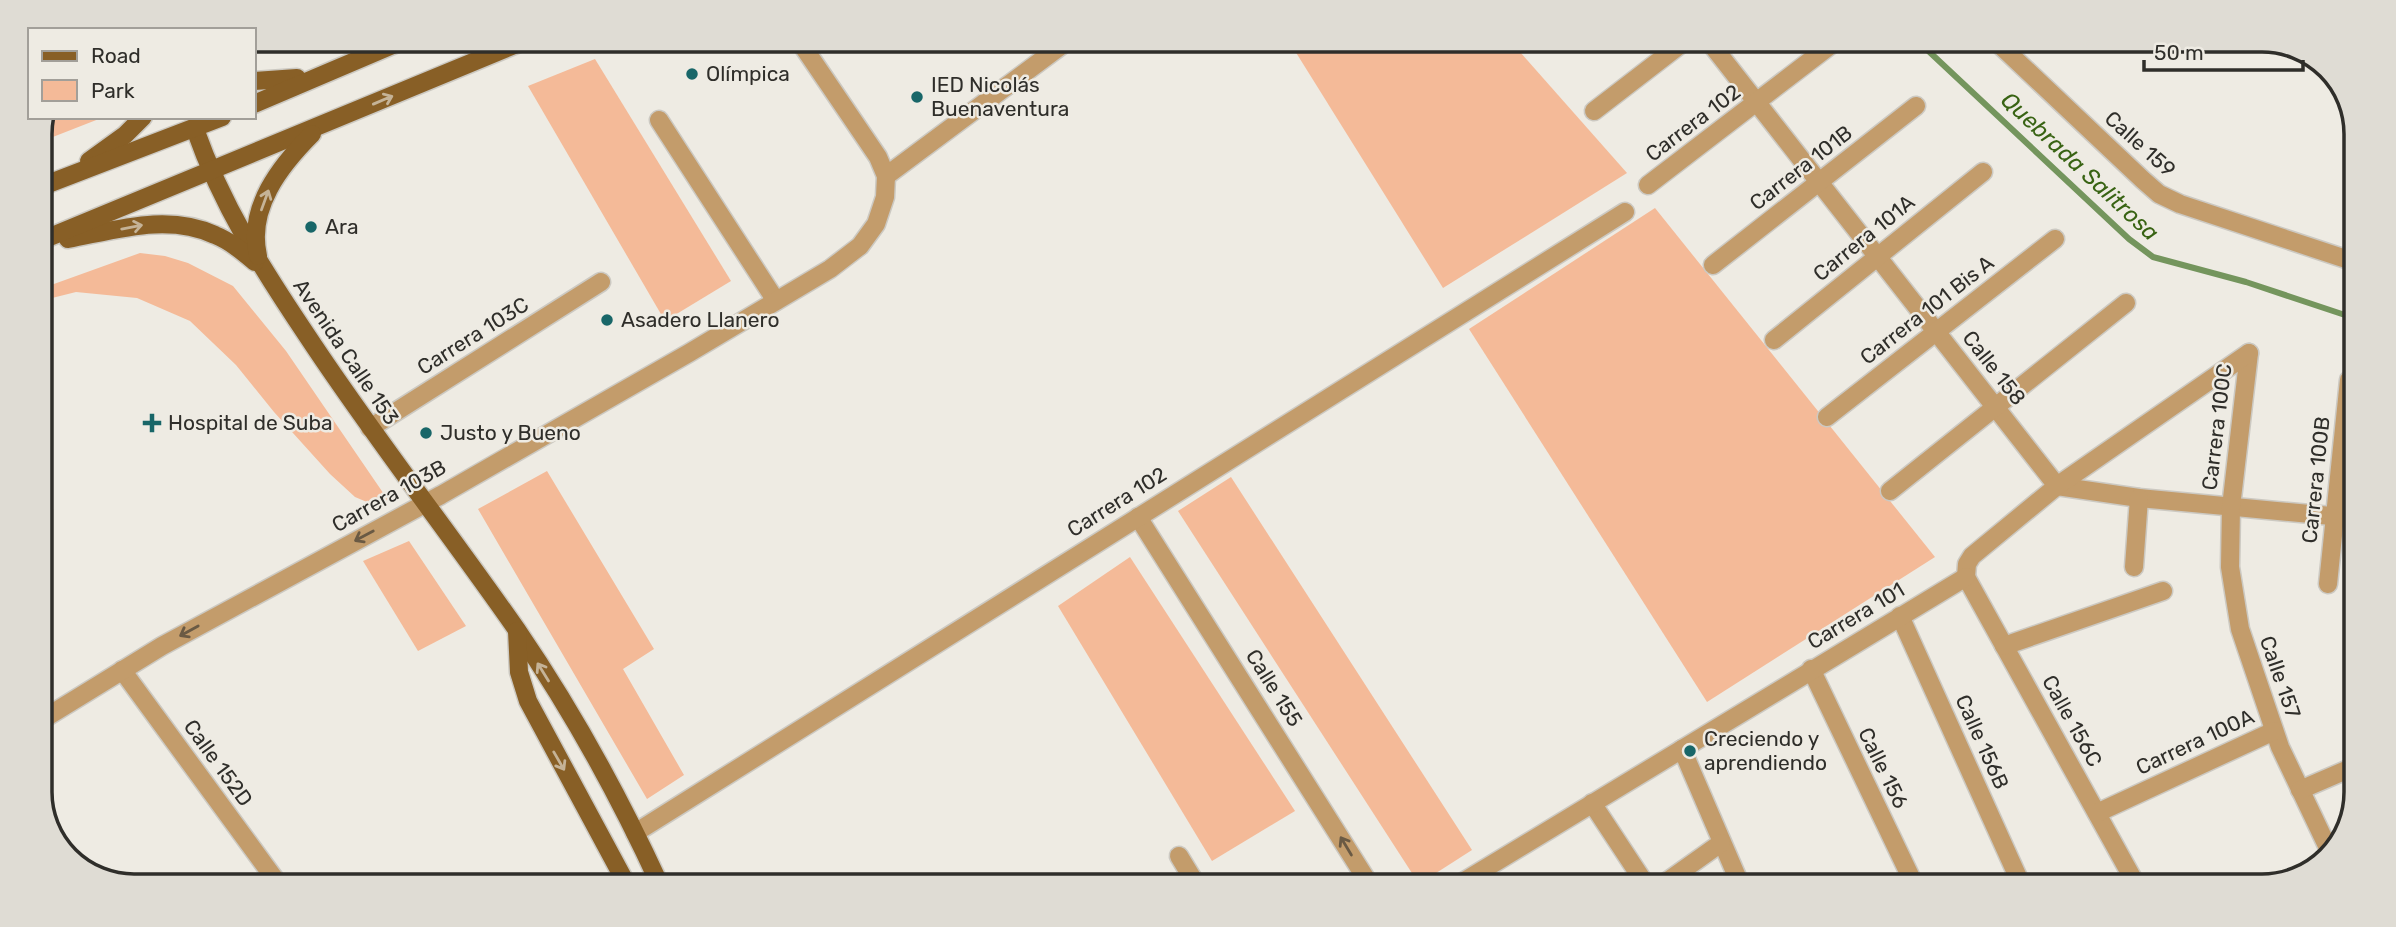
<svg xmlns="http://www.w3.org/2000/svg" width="2396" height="927" font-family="Rubik,sans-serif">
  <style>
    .green { fill: #f4ba98 }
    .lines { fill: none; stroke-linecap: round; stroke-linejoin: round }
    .stream { stroke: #74955d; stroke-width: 6 }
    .minor-casing { stroke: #ccc9c2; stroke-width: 21 }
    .major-casing { stroke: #ccc9c2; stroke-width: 21 }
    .minor { stroke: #c39c6b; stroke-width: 18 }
    .major { stroke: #885f26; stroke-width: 18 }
    .oneway { stroke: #c5b397 }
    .oneway2 { stroke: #6a5a44 }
    .poi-dot { fill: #186668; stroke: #eeebe3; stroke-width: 2.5 }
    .labels { text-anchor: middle; stroke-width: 5; stroke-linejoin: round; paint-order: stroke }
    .poi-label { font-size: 21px; fill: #2f2e2a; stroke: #eeebe3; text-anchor: start }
    .street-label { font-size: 21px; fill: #2f2e2a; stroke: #eeebe3 }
    .water-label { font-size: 23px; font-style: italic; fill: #386313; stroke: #eeebe3 }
    .rim { fill: none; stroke: #2f2e2a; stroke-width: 3.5 }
  </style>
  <rect width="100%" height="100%" fill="#eeebe3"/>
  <g class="green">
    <polygon points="1290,43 1513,44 1627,173 1443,288"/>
    <polygon points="595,59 731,281 665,321 528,86"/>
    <polygon points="46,117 104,117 40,142 40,129"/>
    <polygon points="1655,208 1935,557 1707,702 1469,329"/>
    <polygon points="140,253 165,256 188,263 233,286 286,351 388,500 374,505 355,497 330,474 274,412 236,365 190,321 137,298 76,292 40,301 40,289"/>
    <polygon points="547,471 654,649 623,669 684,775 647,799 478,509"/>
    <polygon points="1231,477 1472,850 1419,884 1178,511"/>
    <polygon points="409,541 466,626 418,651 363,561"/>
    <polygon points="1130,557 1295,811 1212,861 1058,606"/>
  </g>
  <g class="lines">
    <polyline class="stream" points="1922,45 2129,239 2153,257 2246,282 2354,318"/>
    <defs>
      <g id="minor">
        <polyline points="1711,44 2057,486 2139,498 2353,518"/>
        <polyline points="2000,45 2143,180 2159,194 2180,204 2355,262"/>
        <polyline points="1594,111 1681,44"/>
        <polyline points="659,120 776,301"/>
        <polyline points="886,176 1066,42"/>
        <polyline points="1648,185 1832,44"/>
        <polyline points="1713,265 1916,106"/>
        <polyline points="1774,340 1983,172"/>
        <polyline points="2249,353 2231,507 2230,567 2240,629 2280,747 2330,852"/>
        <polyline points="1827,417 2055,239"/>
        <polyline points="370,428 601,282"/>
        <polyline points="1890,491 2126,303"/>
        <polyline points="1138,517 1370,885"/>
        <polyline points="2134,567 2139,498"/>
        <polyline points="1966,577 1967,564 1972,556 2057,486 2249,353"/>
        <polyline points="1966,577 2137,886"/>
        <polyline points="2328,584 2349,380"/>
        <polyline points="1900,616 2022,886"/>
        <polyline points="2004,646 2163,591"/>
        <polyline points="1811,669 1915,886"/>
        <polyline points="122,670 277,882"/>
        <polyline points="40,721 162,646 441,495 689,353 830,269 860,246 876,224 885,197 886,176 878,157 800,42"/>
        <polyline points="1682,749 1741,886"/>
        <polyline points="2300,790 2351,768"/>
        <polyline points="1592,803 1646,885"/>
        <polyline points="2097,813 2274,731"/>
        <polyline points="635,833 1625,212"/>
        <polyline points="1179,856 1196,884"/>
        <polyline points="1458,885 1966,577"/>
        <polyline points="1662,885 1721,843"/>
      </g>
      <g id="major">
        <polyline points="254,81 297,78"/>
        <polyline points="254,104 402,41"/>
        <path d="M195,129C222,206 263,270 308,337C374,437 448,531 517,630C571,709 619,796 659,883"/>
        <polyline points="89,161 125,135 143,117"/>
        <polyline points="40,187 222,117"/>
        <path d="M68,239C116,230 168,213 215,235C230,241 243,252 255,262"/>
        <polyline points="40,241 524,41"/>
        <path d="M258,256C247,208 280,166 312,134"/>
        <polyline points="517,631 519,672 528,701 626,883"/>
      </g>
    </defs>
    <use href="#minor" class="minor-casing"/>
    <use href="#major" class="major-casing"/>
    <use href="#minor" class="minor"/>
    <use href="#major" class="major"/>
  </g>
  <defs><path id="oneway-shaft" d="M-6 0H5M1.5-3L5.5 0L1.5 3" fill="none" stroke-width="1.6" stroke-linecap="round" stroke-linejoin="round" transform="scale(1.75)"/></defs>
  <g class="oneway">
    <use href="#oneway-shaft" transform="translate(383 100) rotate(-23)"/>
    <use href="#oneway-shaft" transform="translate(265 200) rotate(-70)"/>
    <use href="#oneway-shaft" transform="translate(132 227) rotate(-11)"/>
    <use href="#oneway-shaft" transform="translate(543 672) rotate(-122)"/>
    <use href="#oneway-shaft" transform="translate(559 761) rotate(60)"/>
  </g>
  <g class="oneway2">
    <use href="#oneway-shaft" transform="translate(364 536) rotate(152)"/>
    <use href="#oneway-shaft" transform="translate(189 631) rotate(151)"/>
    <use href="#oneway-shaft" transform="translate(1346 846) rotate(-121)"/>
  </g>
  <g class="poi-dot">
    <circle cx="692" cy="74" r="7"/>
    <circle cx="917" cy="97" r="7"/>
    <circle cx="311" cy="227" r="7"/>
    <circle cx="607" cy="320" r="7"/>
    <path d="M148.5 412.5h7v7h7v7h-7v7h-7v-7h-7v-7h7z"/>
    <circle cx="426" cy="433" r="7"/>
    <circle cx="1690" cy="751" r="7"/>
  </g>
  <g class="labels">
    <g class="poi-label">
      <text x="706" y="81">Olímpica</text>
      <text x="931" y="92">IED Nicolás<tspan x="931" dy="24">Buenaventura</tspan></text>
      <text x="325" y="234">Ara</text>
      <text x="621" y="327">Asadero Llanero</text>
      <text x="168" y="430">Hospital de Suba</text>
      <text x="440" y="440">Justo y Bueno</text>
      <text x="1704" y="746">Creciendo y<tspan x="1704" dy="24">aprendiendo</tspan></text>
    </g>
    <g class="street-label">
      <text transform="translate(1693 123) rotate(-37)" y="7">Carrera 102</text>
      <text transform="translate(2140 144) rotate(42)" y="7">Calle 159</text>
      <text transform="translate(1801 168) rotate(-38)" y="7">Carrera 101B</text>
      <text transform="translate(1864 238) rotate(-39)" y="7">Carrera 101A</text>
      <text transform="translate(1927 310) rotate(-38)" y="7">Carrera 101 Bis A</text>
      <text transform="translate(473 336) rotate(-32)" y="7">Carrera 103C</text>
      <text transform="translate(346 352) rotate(56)" y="7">Avenida Calle 153</text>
      <text transform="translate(1994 368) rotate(52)" y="7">Calle 158</text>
      <text transform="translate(2217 427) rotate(-83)" y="7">Carrera 100C</text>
      <text transform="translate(2316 480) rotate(-84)" y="7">Carrera 100B</text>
      <text transform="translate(389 496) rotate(-29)" y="7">Carrera 103B</text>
      <text transform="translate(1117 502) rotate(-32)" y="7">Carrera 102</text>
      <text transform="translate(1856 616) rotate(-31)" y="7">Carrera 101</text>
      <text transform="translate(2280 677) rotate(71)" y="7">Calle 157</text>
      <text transform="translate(1274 688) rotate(58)" y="7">Calle 155</text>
      <text transform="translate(2072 721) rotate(61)" y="7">Calle 156C</text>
      <text transform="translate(1982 742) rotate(66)" y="7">Calle 156B</text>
      <text transform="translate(2195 742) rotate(-25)" y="7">Carrera 100A</text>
      <text transform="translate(218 763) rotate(54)" y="7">Calle 152D</text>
      <text transform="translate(1883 768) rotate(64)" y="7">Calle 156</text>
    </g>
    <g class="water-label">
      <text transform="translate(2080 166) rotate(43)" y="8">Quebrada Salitrosa</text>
    </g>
  </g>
  <path d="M0 0H2396V927H0ZM134 52H2262A82 82 0 0 1 2344 134V792A82 82 0 0 1 2262 874H134A82 82 0 0 1 52 792V134A82 82 0 0 1 134 52Z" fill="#dfdcd4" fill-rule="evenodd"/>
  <path class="rim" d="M134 52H2262A82 82 0 0 1 2344 134V792A82 82 0 0 1 2262 874H134A82 82 0 0 1 52 792V134A82 82 0 0 1 134 52Z"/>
  <rect x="28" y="28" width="228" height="91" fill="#eeebe3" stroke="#a29f99" stroke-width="2"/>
  <rect x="42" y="51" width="35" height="10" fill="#885f26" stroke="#a29f99" stroke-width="2"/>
  <text x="91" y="63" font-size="21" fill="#2f2e2a">Road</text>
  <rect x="42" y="80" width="35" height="21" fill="#f4ba98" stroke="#a29f99" stroke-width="2"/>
  <text x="91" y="98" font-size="21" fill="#2f2e2a">Park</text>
  <path d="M2144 60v10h159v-10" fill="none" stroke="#2f2e2a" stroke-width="3.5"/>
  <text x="2154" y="60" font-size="21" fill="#2f2e2a" stroke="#eeebe3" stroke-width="5" paint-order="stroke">50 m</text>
</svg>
